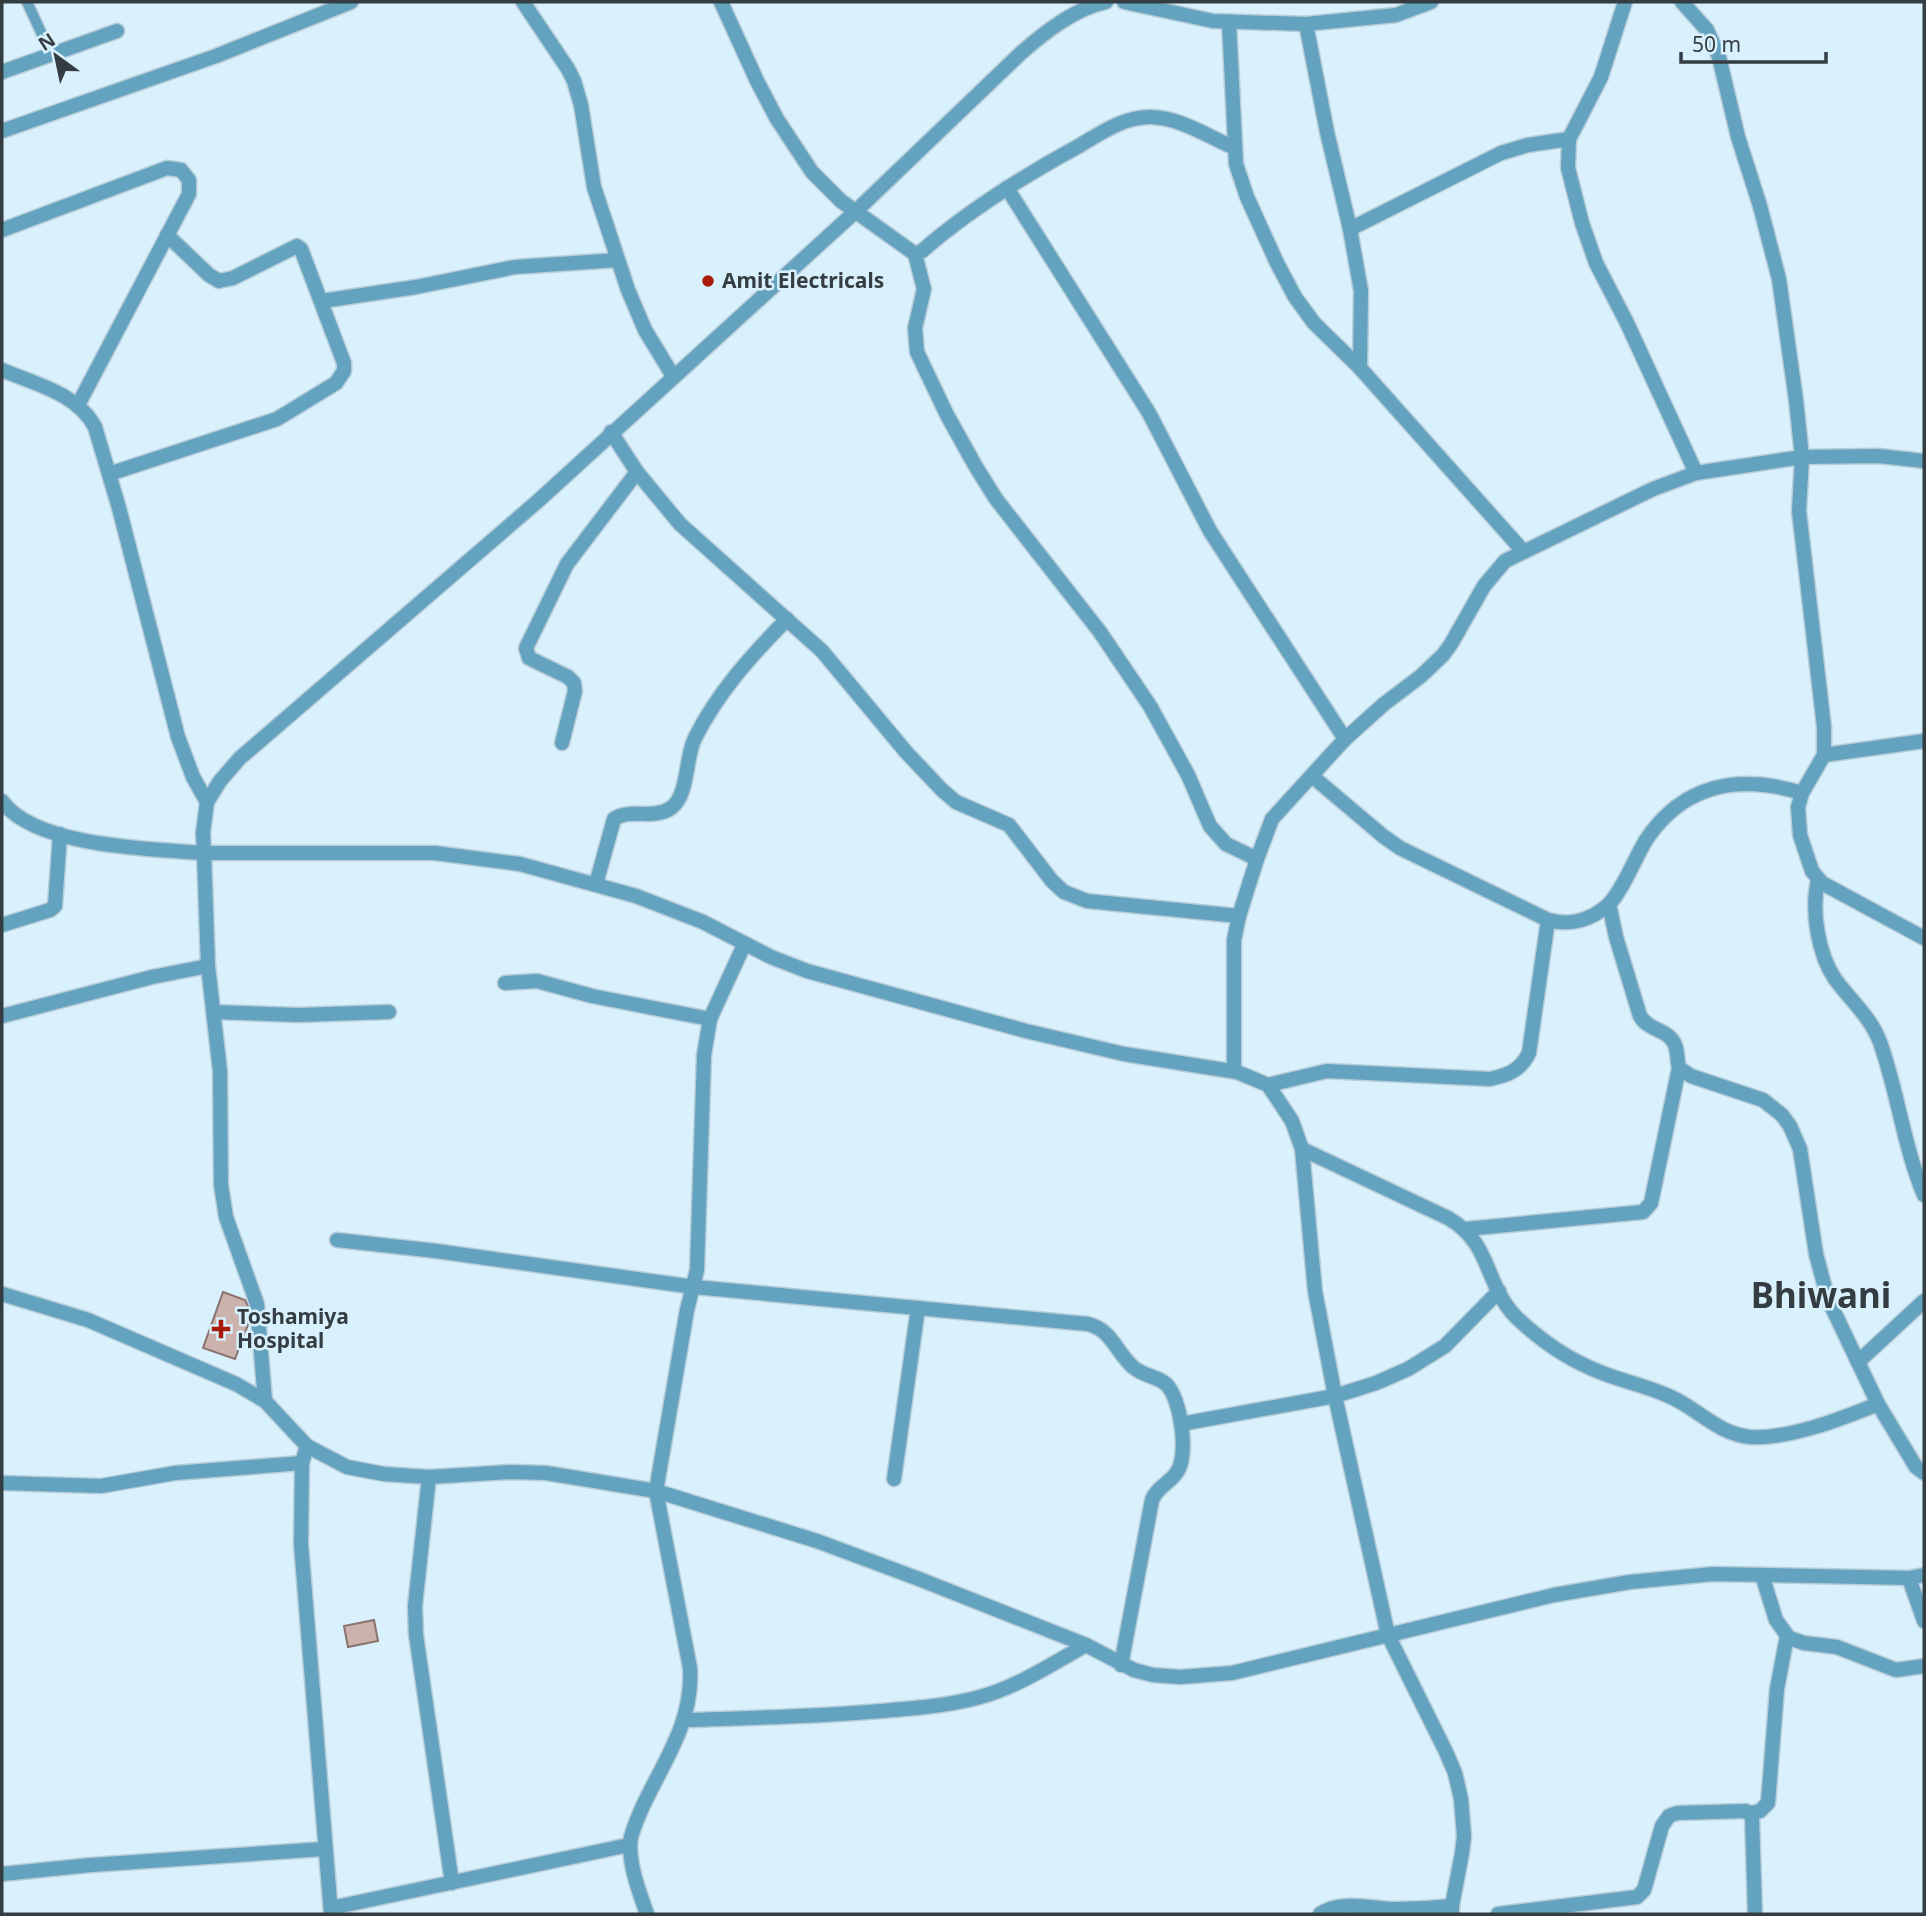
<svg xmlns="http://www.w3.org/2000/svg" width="1926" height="1916" font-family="'Noto Sans',sans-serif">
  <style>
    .building { fill: #cbb2ad; stroke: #8a736e; stroke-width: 2 }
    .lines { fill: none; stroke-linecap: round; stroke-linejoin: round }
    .service-casing { stroke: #b8cdd8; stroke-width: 13 }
    .minor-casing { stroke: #b8cdd8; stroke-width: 17 }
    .tertiary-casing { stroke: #b8cdd8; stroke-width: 17 }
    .service { stroke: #64a3c0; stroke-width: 10 }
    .minor { stroke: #64a3c0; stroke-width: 14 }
    .tertiary { stroke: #64a3c0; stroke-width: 14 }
    .poi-dot { fill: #aa1a0b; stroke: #d9f1fd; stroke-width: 2.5 }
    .labels { text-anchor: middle; stroke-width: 5; stroke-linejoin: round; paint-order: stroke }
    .poi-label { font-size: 21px; font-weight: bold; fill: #343d42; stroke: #d9f1fd; text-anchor: start }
    .town-label { font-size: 35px; font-weight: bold; fill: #343d42; stroke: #d9f1fd }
  </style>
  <rect width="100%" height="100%" fill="#d9f1fd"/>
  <g class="building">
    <polygon points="223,1292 245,1300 248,1306 249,1322 235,1359 203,1348"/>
    <polygon points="374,1620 378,1641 348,1647 344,1626"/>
  </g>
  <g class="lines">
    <defs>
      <polyline id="service" points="27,2 51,54"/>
      <g id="minor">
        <polyline points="523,2 568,69 574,81 581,105 594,187 628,290 645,330 673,376"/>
        <polyline points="721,2 757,81 777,119 812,172 841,201 915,254 924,289 915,328 917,352 947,415 976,467 996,499 1100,632 1150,706 1188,775 1210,826 1226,844 1257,859"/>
        <polyline points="1625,2 1601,77 1569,139 1568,168 1582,223 1596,263 1627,323 1696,473"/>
        <polyline points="1682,2 1707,30 1719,57 1738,137 1760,206 1779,279 1796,400 1802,457 1799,511 1824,727 1824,755 1802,793 1798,807 1800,835 1812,871 1822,883 1924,938"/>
        <polyline points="1229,22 1236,164 1247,197 1277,263 1295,297 1314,323 1360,368 1523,551"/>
        <polyline points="1306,24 1327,132 1350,229 1361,291 1360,368"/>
        <polyline points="2,72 117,31"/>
        <polyline points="2,131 216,56 351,2"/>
        <polyline points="1007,188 1149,413 1210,531 1345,739"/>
        <polyline points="1350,229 1501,153 1528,145 1569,139"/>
        <polyline points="2,230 167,168 181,170 189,180 189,194 78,405"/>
        <path d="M915,254L922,251C969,210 1022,177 1077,147C1100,134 1122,117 1150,117C1179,117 1209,137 1235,148"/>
        <polyline points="322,301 416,287 515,267 618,260"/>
        <path d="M2,370C35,384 77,393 95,427L119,508L178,737L193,777L207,802"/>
        <polyline points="611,432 637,472 680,524 822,651 906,752 942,790 956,802 1009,825 1052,881 1064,892 1087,901 1239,916"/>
        <polyline points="109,474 277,419 336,383 344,371 344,363 301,249 297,246 233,278 219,281 209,275 167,235"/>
        <polyline points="562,743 575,691 574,683 568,677 529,658 526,648 567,564 637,472"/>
        <polyline points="1824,755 1924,741"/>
        <path d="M1312,776L1383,836L1400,848L1548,920C1570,926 1591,920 1608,905C1622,892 1635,858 1646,840C1684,783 1740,774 1802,793"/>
        <path d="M204,853H435L520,864L636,896L703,922L771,957L807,971L1026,1031L1124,1054L1237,1072L1268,1085L1327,1071L1490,1079C1508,1075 1520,1071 1529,1053L1548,920"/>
        <path d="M1818,881C1811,910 1818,954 1835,979C1851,1001 1872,1018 1881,1045C1898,1094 1904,1147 1924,1195"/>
        <path d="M596,884L614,819C629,808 654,820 671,808C689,795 685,757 695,738C718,692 751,656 787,619"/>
        <path d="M1609,904L1616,937L1640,1016C1648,1031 1669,1029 1675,1045C1678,1052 1677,1061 1679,1068L1691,1076L1763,1100L1782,1115L1790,1126L1800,1149L1816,1254L1828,1299L1878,1404L1916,1467L1924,1473"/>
        <polyline points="2,925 50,910 55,906 60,834"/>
        <polyline points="505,983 537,981 592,996 710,1019"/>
        <polyline points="215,1012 298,1015 389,1012"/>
        <polyline points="2,1016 152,977 208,966"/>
        <polyline points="1234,1071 1234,940 1239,916 1257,859 1272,819 1345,739 1384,704 1421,676 1443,655 1451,644 1484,586 1505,561 1653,489 1696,473 1802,457 1879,456 1924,461"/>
        <polyline points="1268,1085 1292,1121 1302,1149 1315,1291 1335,1396 1388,1635 1446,1752 1455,1773 1461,1799 1464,1836 1462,1853 1452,1906 1452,1914"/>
        <path d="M1302,1149L1448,1218C1492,1243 1484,1284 1516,1317C1540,1340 1569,1360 1600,1372C1624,1382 1652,1387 1675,1399C1701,1412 1719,1434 1750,1437C1790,1439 1841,1419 1878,1404"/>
        <polyline points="1465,1229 1643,1212 1651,1203 1679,1068"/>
        <path d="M337,1240L436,1251L694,1287L1088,1324C1112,1330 1116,1352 1133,1367C1143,1376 1157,1376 1166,1384C1181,1398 1189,1455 1177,1472C1170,1483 1157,1487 1152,1500L1121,1665"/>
        <polyline points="1858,1362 1924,1301"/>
        <polyline points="1181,1424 1335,1396 1376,1383 1408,1369 1445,1346 1499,1291"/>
        <polyline points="429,1477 415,1606 416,1635 452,1883"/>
        <polyline points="894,1479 918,1308"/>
        <polyline points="2,1483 101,1486 175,1473 302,1463"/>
        <polyline points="1762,1575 1776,1620 1789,1638 1804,1643 1837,1647 1896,1670 1924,1666"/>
        <polyline points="1909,1578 1924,1621"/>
        <path d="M685,1720C746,1718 807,1717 868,1712C905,1709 944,1707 980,1697C1017,1687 1052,1664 1086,1645"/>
        <polyline points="1751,1813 1760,1811 1768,1803 1777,1689 1787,1636"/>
        <polyline points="2,1874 91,1865 324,1849"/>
        <polyline points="331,1908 629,1845"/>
        <path d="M647,1914C639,1892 627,1860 631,1837C649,1777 694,1735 690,1668L656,1491L687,1310L697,1270L704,1055L710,1019L744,945"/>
        <path d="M1320,1914C1341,1899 1372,1909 1396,1909C1415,1909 1433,1908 1452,1906"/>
        <polyline points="1498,1914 1637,1897 1644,1890 1662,1826 1669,1816 1677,1813 1746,1811 1752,1816 1755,1914"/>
      </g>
      <g id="tertiary">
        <polyline points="1124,2 1213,21 1306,24 1396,15 1431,2"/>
        <path d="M2,801C35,847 151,849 204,853"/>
        <polyline points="2,1294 88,1320 236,1384 265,1401 307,1446 347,1467 384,1474 429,1477 511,1472 546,1473 656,1491 817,1541 919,1579 1086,1645 1134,1670 1153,1675 1180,1677 1232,1673 1554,1595 1630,1582 1713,1574 1909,1578 1924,1575"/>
        <path d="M265,1401L257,1304L226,1217L221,1185L220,1071L208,966L204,853L203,833L207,802L220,781L240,758L538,501L856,211L1021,53C1045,32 1074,9 1106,2"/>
        <polyline points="307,1446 302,1463 301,1544 331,1914"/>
      </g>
    </defs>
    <use href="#service" class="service-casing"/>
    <use href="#minor" class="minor-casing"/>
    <use href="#tertiary" class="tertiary-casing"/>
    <use href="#service" class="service"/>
    <use href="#minor" class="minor"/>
    <use href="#tertiary" class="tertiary"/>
  </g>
  <g class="poi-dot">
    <circle cx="708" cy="281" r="7"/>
    <path d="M217.5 1318.5h7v7h7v7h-7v7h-7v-7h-7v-7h7z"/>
  </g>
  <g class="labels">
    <g class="poi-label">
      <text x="722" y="288">Amit Electricals</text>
      <text x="237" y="1324">Toshamiya<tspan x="237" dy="24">Hospital</tspan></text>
    </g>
    <g class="town-label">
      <text x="1821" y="1308">Bhiwani</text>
    </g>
  </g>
  <rect width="1926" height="1916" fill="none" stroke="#343d42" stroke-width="7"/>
  <g transform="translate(56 56) rotate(327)" stroke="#d9f1fd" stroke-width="5" paint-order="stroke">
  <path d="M0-5L12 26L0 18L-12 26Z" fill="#343d42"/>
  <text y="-10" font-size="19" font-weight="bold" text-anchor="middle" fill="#343d42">N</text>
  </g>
  <path d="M1681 52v10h145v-10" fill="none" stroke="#343d42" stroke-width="3.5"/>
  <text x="1692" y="52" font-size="21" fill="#343d42" stroke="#d9f1fd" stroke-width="5" paint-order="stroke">50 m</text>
</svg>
